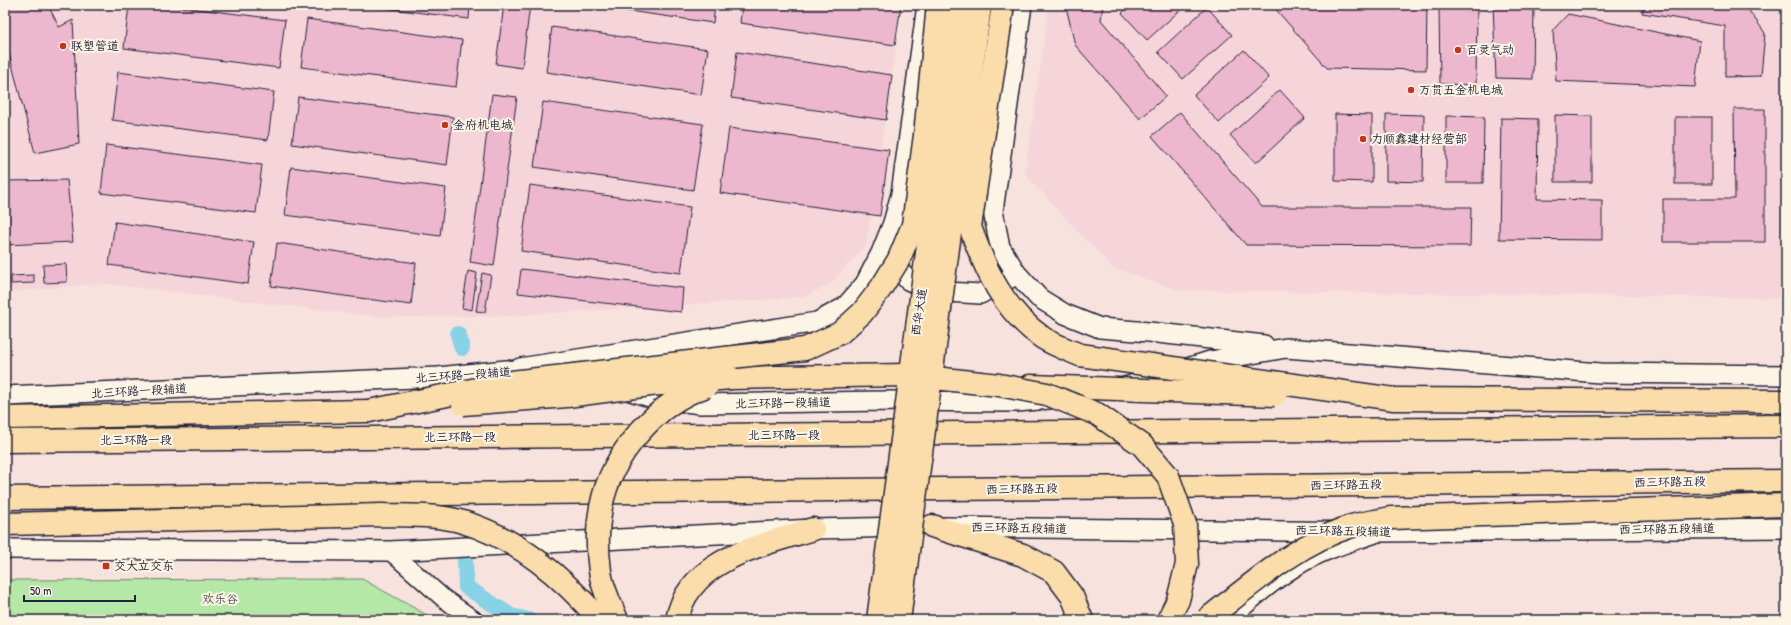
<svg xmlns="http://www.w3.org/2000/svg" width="1791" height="625" font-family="'Patrick Hand','LXGW WenKai TC',sans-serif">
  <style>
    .built { fill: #f5d5d9 }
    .green { fill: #b5e7a7; stroke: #6c8471 }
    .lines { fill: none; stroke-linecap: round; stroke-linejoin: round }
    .canal { stroke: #86d3e6; stroke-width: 16 }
    .building { fill: #edb7ce; stroke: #22223b }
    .tertiary-casing { stroke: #22223b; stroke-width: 20 }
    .secondary-casing { stroke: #22223b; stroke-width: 22 }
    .trunk-casing { stroke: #22223b; stroke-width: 25 }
    .tertiary { stroke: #fcf5e5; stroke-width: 17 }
    .secondary { stroke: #fcf5e5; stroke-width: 19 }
    .trunk { stroke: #fbddab; stroke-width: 22 }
    .trunk-bridge-casing { stroke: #22223b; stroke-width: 25; stroke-linecap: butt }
    .trunk-bridge { stroke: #fbddab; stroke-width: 22 }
    .poi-dot { fill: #c8321e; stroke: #fcf5e5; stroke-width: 1.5 }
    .labels { text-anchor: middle; stroke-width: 4; stroke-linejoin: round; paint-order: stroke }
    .poi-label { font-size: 12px; fill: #22223b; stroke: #fcf5e5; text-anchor: start }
    .street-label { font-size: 12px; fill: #22223b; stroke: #fcf5e5 }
    .park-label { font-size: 12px; fill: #475356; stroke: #fcf5e5 }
  </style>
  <rect width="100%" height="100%" fill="#f8e2de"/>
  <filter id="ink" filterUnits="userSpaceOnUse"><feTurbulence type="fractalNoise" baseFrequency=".025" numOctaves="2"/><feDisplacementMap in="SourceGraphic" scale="8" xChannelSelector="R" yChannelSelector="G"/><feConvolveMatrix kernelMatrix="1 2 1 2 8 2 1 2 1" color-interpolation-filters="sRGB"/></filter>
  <g filter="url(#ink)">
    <g class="built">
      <polygon points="5,5 902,5 866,246 829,285 803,297 502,316 379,317 100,283 5,293"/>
      <polygon points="1049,5 1786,5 1786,298 1177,290 1111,267 1025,174"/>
    </g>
    <polygon class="green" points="362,579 436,620 5,620 5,580"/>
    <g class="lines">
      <g class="canal">
        <polyline points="458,334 462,348"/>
        <polyline points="465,558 466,587 511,616 529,620"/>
      </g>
    </g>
    <g class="building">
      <polygon points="5,5 48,5 59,27 73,20 79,144 35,153 5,38"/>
      <polygon points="129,5 166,5 285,20 279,68 124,48"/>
      <polygon points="361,5 470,5 469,19"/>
      <polygon points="504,5 530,5 522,68 496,64"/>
      <polygon points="586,5 715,5 713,23"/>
      <polygon points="742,5 901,5 895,45 740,23"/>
      <polygon points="1069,5 1103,5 1101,20 1166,96 1140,119 1075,45 1067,11"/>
      <polygon points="1130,5 1186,5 1147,40 1122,13"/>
      <polygon points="1272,5 1427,5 1426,70 1327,68"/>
      <polygon points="1439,5 1477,5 1476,85 1440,84"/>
      <polygon points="1493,5 1534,5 1533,79 1496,78"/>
      <polygon points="1644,5 1745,5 1765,33 1761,76 1725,77 1725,26 1642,13"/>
      <polygon points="1207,7 1232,35 1183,79 1158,52"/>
      <polygon points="1568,14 1700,41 1695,87 1556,81 1553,30"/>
      <polygon points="307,19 462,40 456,87 301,67"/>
      <polygon points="552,27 708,49 701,95 546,72"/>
      <polygon points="1244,50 1269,78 1219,123 1194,95"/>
      <polygon points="737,52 892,75 886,120 731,98"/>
      <polygon points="118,72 274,92 268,140 112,120"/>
      <polygon points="1280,90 1305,118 1256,163 1230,135"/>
      <polygon points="492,94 517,97 494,266 470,262"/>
      <polygon points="298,97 453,117 447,165 292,144"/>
      <polygon points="543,102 703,124 693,190 534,167"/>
      <polygon points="1734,109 1765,109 1765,242 1663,242 1663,199 1735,199"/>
      <polygon points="1180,112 1262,207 1471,207 1470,246 1246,245 1152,136"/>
      <polygon points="1335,114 1372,115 1372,182 1335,181"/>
      <polygon points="1386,114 1424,115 1423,182 1386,181"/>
      <polygon points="1555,115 1592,116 1592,182 1555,182"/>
      <polygon points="1446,116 1484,117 1483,183 1446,183"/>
      <rect x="1675" y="117" width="37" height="67"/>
      <polygon points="1501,118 1538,119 1537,199 1602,200 1602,240 1499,239"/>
      <polygon points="5,126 7,126 8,162 5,162"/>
      <polygon points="729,128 889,150 880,216 720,193"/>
      <polygon points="106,145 262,165 256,213 101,193"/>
      <polygon points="291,167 446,188 440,236 285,215"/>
      <polygon points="67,180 73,242 5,245 5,181"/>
      <polygon points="530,185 690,207 681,273 521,251"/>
      <polygon points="115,222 254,242 248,284 109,265"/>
      <polygon points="277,243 416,263 411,305 271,286"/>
      <polygon points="66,264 67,282 44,283 43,265"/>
      <polygon points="521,269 683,288 681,312 518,293"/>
      <polygon points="468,271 477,273 472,310 462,308"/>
      <polygon points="482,273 491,275 485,312 476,311"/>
      <polygon points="34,275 34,283 11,284 11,276"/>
    </g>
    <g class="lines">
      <defs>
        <g id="tertiary">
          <polyline points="390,551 443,598 474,620"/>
          <path d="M1228,620C1252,600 1275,579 1301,564C1324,550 1350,543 1375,534"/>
        </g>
        <g id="secondary">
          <polyline points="1022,5 993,211 1000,247 1017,274 1039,298 1065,314 1100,328 1149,332 1264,345"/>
          <polyline points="885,256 908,280 931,291 980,294 1010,278"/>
          <polyline points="520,368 817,322 845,307 865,284 881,253 893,223 901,194 927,5"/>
          <polyline points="1125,387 1210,361 1286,348 1600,373 1786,375"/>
          <polyline points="624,389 653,398 701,404 886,401 1017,402 1049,399"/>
          <polyline points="5,396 438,377 506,370 537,373"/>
          <polyline points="945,527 1379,532 1786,528"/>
          <polyline points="5,549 390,551 813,529 905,527"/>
        </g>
        <g id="trunk">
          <polyline points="731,378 779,377"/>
          <polyline points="1030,386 1091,388"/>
          <polyline points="1394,399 1786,401"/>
          <polyline points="5,418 369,411"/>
          <polyline points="5,441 1786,426"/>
          <polyline points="5,498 1786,481"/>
          <polyline points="932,526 1023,555 1054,572 1072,596 1082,620"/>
          <path d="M677,620C688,559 763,545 813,529"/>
        </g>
      </defs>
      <use href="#tertiary" class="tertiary-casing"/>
      <use href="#secondary" class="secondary-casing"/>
      <use href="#trunk" class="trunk-casing"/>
      <use href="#tertiary" class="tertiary"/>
      <use href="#secondary" class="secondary"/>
      <use href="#trunk" class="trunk"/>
      <defs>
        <g id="trunk-bridge">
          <path d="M1003,5L970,227C986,271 1003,310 1043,338C1054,345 1068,350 1080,355L1394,399"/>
          <polyline points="779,377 907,375 999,385 1047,394 1097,414 1142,445 1168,476 1185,524 1187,564 1178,600 1168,620"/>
          <polyline points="1091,388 1275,395"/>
          <polyline points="463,404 567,396 650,385 731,378"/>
          <polyline points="369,411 511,382 805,349 840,333 862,313 881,288 899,259 913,225 925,135 938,5"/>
          <path d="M5,524L381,515C408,516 437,514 463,522C519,539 562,577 600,620"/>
          <path d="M617,620C611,605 602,588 600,571C597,550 597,528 601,507C611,455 656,402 707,386"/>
          <polyline points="878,620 960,5"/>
          <polyline points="899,620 980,5"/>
          <path d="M1206,620C1251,585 1297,543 1352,526C1365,522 1378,521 1391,518L1786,505"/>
        </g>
      </defs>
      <use href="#trunk-bridge" class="trunk-bridge-casing"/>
      <use href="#trunk-bridge" class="trunk-bridge"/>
    </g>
  </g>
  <g class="poi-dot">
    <circle cx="63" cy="46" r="4"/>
    <circle cx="1458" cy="50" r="4"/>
    <circle cx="1411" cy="90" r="4"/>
    <circle cx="445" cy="125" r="4"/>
    <circle cx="1363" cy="139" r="4"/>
    <rect x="102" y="562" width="8" height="8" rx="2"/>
  </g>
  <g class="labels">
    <g class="poi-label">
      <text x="71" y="50">联塑管道</text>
      <text x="1466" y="54">百灵气动</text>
      <text x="1419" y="94">万贯五金机电城</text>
      <text x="453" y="129">金府机电城</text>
      <text x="1371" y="143">力顺鑫建材经营部</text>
      <text x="114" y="570">交大立交东</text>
    </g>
    <g class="street-label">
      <text transform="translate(919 312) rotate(-82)" y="4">西华大道</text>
      <text transform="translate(463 375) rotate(-4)" y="4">北三环路一段辅道</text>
      <text transform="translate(139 391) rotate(-3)" y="4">北三环路一段辅道</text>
      <text transform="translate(783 403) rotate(-1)" y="4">北三环路一段辅道</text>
      <text x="784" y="439">北三环路一段</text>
      <text x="460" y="441">北三环路一段</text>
      <text x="136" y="444">北三环路一段</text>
      <text transform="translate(1670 482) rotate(-1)" y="4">西三环路五段</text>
      <text transform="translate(1346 485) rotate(-1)" y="4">西三环路五段</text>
      <text transform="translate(1022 489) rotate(-1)" y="4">西三环路五段</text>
      <text transform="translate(1019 528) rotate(1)" y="4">西三环路五段辅道</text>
      <text transform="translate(1667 529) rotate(-1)" y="4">西三环路五段辅道</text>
      <text transform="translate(1343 531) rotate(1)" y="4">西三环路五段辅道</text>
    </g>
    <g class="park-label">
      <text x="220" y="603">欢乐谷</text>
    </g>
  </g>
  <rect width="1791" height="625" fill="none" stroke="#fcf5e5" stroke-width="20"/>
  <rect x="10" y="10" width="1771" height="605" fill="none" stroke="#22223b" stroke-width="1.5" filter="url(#ink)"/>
  <path d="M24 595v6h111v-6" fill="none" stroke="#22223b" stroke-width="2"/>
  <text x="30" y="595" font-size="12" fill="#22223b" stroke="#fcf5e5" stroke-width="3" paint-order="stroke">50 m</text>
</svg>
